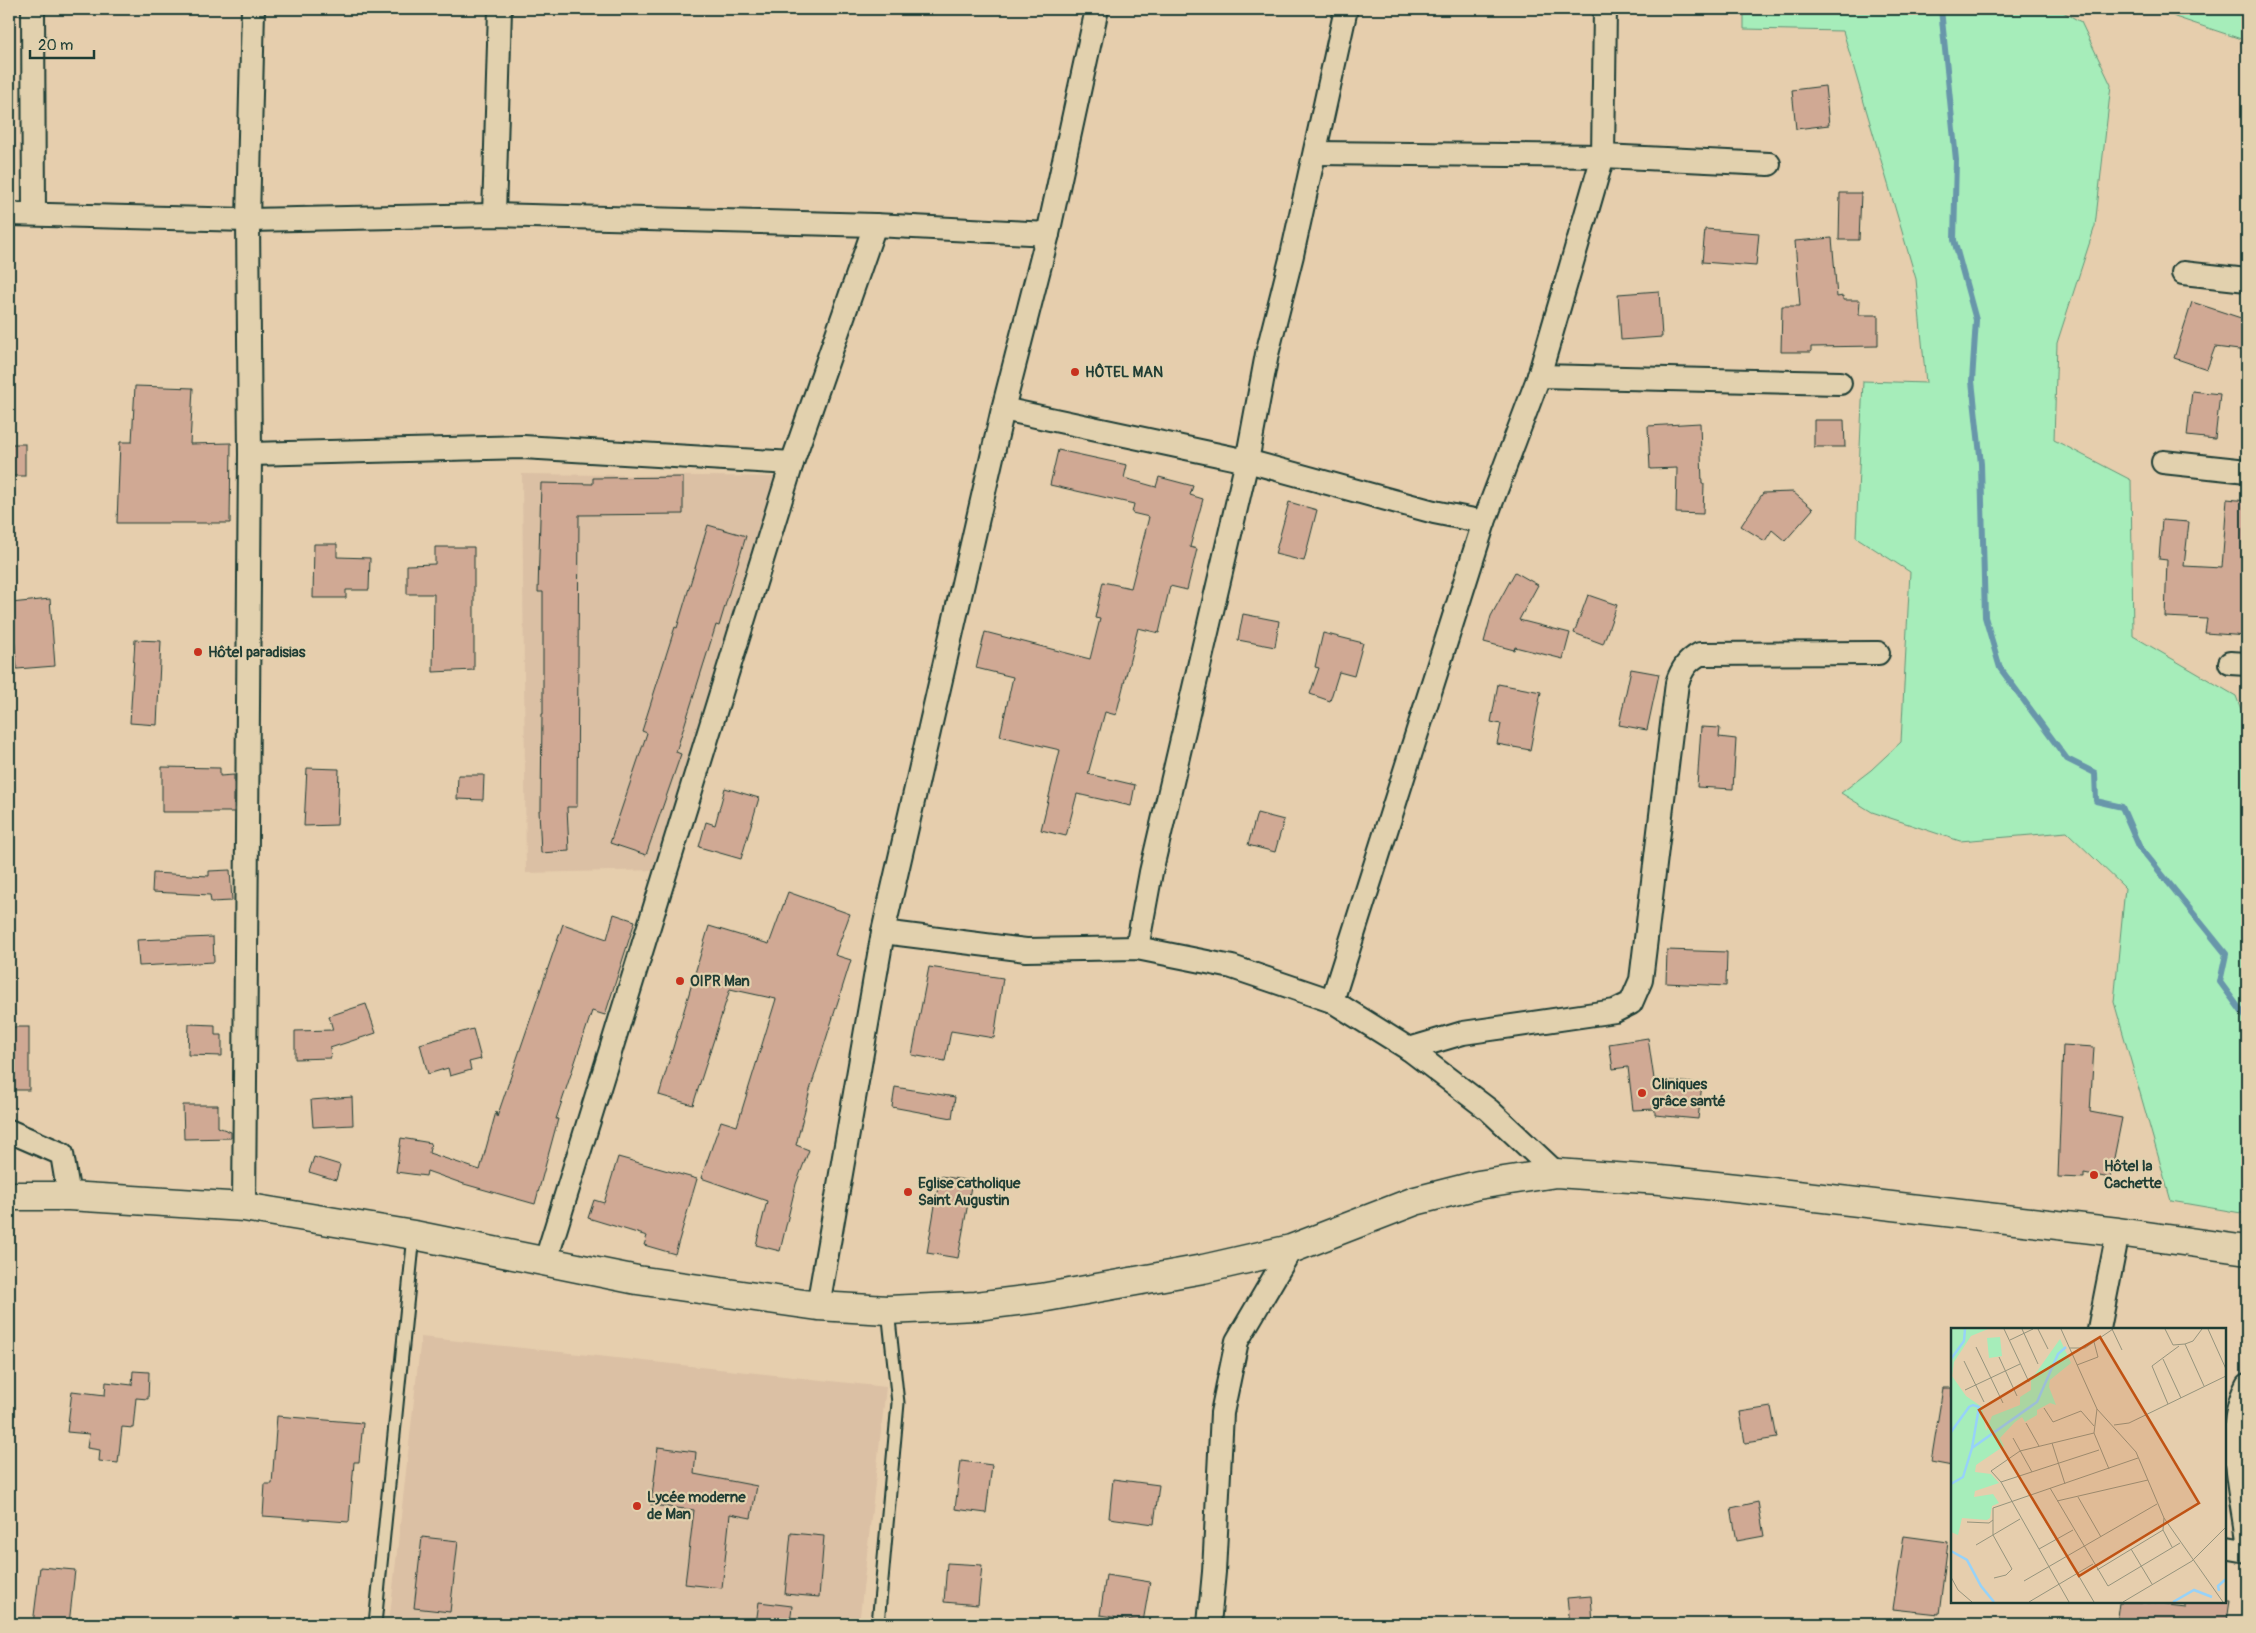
<svg xmlns="http://www.w3.org/2000/svg" width="2256" height="1633" font-family="Pangolin,sans-serif">
  <style>
    .built { fill: #dbc0a4 }
    .green { fill: #a6edba; stroke: #629577 }
    .lines { fill: none; stroke-linecap: round; stroke-linejoin: round }
    .stream { stroke: #6796aa; stroke-width: 6 }
    .building { fill: #d0a994; stroke: #1f3d34 }
    .service-casing { stroke: #1f3d34; stroke-width: 15 }
    .minor-casing { stroke: #1f3d34; stroke-width: 26 }
    .secondary-casing { stroke: #1f3d34; stroke-width: 31 }
    .service { stroke: #e2d1ae; stroke-width: 11 }
    .minor { stroke: #e2d1ae; stroke-width: 22 }
    .secondary { stroke: #e2d1ae; stroke-width: 28 }
    .poi-dot { fill: #c8321e; stroke: #e2d1ae; stroke-width: 2 }
    .labels { text-anchor: middle; stroke-width: 4.5; stroke-linejoin: round; paint-order: stroke }
    .poi-label { font-size: 15px; font-weight: bold; fill: #1f3d34; stroke: #e2d1ae; text-anchor: start }
    .inset-river { fill: none; stroke: #97d2f8; stroke-width: 2.5 }
    .inset-road { fill: none; stroke: #96947d; stroke-width: 1 }
    .view { fill: #c05314; fill-opacity: 0.15; stroke: #c05314; stroke-width: 2.5 }
    .inset-edge { fill: none; stroke: #1f3d34; stroke-width: 2.5 }
  </style>
  <rect width="100%" height="100%" fill="#e6cead"/>
  <filter id="ink" filterUnits="userSpaceOnUse"><feTurbulence type="fractalNoise" baseFrequency=".02" numOctaves="2"/><feDisplacementMap in="SourceGraphic" scale="10" xChannelSelector="R" yChannelSelector="G"/><feConvolveMatrix kernelMatrix="1 2 1 2 8 2 1 2 1" color-interpolation-filters="sRGB"/></filter>
  <g filter="url(#ink)">
    <g class="built">
      <polygon points="522,474 782,477 658,870 526,873"/>
      <polygon points="421,1337 886,1387 859,1624 389,1624"/>
    </g>
    <g class="green">
      <polygon points="1744,9 2058,9 2081,22 2111,85 2095,226 2057,343 2054,440 2131,480 2133,636 2236,696 2247,725 2247,1214 2171,1201 2114,1002 2125,888 2067,832 1960,841 1872,812 1841,793 1871,770 1901,742 1910,572 1856,537 1863,381 1926,383 1916,279 1843,31 1744,29"/>
      <polygon points="2163,9 2247,9 2247,41 2175,17"/>
    </g>
    <g class="lines">
      <polyline class="stream" points="1941,9 1956,160 1954,240 1976,320 1972,381 1981,464 1985,617 2000,668 2067,759 2095,773 2096,801 2122,807 2139,846 2226,954 2220,982 2247,1019"/>
    </g>
    <g class="building">
      <polygon points="1825,86 1829,125 1796,129 1792,90"/>
      <polygon points="1840,193 1861,193 1859,240 1839,240"/>
      <polygon points="1705,229 1759,233 1756,266 1702,262"/>
      <polygon points="1832,238 1837,297 1843,296 1843,300 1860,300 1859,315 1878,315 1878,346 1811,347 1811,352 1781,352 1782,306 1800,306 1795,241"/>
      <polygon points="1659,291 1662,337 1621,340 1618,294"/>
      <polygon points="2192,302 2247,320 2247,351 2215,347 2207,369 2174,358"/>
      <polygon points="135,386 193,388 190,444 231,443 230,523 117,523 120,442 132,442"/>
      <polygon points="2192,391 2220,394 2215,439 2187,436"/>
      <polygon points="1814,420 1844,420 1845,447 1814,447"/>
      <polygon points="1700,423 1702,484 1704,484 1703,514 1676,513 1677,468 1650,469 1648,426"/>
      <rect x="9" y="444" width="16" height="32"/>
      <polygon points="1058,450 1127,465 1124,478 1156,487 1159,477 1193,486 1190,495 1203,499 1190,547 1197,549 1187,590 1170,586 1159,633 1138,628 1116,715 1105,712 1088,774 1135,785 1131,806 1077,794 1066,836 1041,830 1060,750 1000,736 1013,677 976,668 985,632 1090,659 1100,619 1095,618 1103,582 1131,588 1149,517 1132,513 1134,504 1050,485"/>
      <polygon points="683,477 683,514 579,515 577,807 567,807 569,851 541,853 539,810 541,810 542,714 543,714 543,592 538,592 541,483 593,484 593,478"/>
      <polygon points="1793,492 1813,509 1785,541 1772,530 1765,541 1741,526 1763,493"/>
      <polygon points="2227,499 2247,501 2247,636 2205,633 2207,619 2165,617 2167,560 2159,559 2162,520 2189,522 2184,566 2222,568"/>
      <polygon points="1289,502 1317,510 1304,561 1275,554"/>
      <polygon points="708,525 746,536 719,626 716,625 676,752 681,754 646,855 610,843 647,733 642,731 675,627 677,628"/>
      <polygon points="314,544 337,544 337,557 370,558 369,590 346,590 346,598 313,598"/>
      <polygon points="435,547 474,547 474,670 433,672 434,594 407,594 407,565 435,564"/>
      <polygon points="1515,572 1538,585 1519,620 1570,633 1563,659 1515,647 1514,650 1484,642 1491,616"/>
      <polygon points="1588,595 1617,605 1603,644 1574,633"/>
      <polygon points="50,599 55,666 17,669 11,603"/>
      <polygon points="1243,614 1279,621 1275,647 1238,640"/>
      <polygon points="1323,633 1363,643 1354,676 1339,672 1330,701 1310,694 1319,668 1315,667"/>
      <polygon points="135,640 161,641 157,725 130,723"/>
      <polygon points="1631,669 1659,674 1647,730 1619,725"/>
      <polygon points="1498,684 1541,692 1530,750 1497,744 1501,724 1491,722"/>
      <polygon points="1701,727 1720,728 1719,737 1736,739 1733,789 1697,787"/>
      <polygon points="162,767 220,768 220,776 234,775 234,812 162,812"/>
      <polygon points="307,768 339,769 337,825 304,826"/>
      <polygon points="458,775 484,775 483,800 457,799"/>
      <polygon points="725,788 759,798 741,859 699,847 706,822 715,825"/>
      <polygon points="1257,813 1284,820 1275,852 1248,845"/>
      <polygon points="230,870 232,901 211,902 210,895 152,892 153,873 209,876 209,871"/>
      <polygon points="788,892 850,914 835,955 851,960 810,1090 796,1145 809,1150 796,1184 780,1251 756,1245 767,1201 701,1178 721,1121 737,1126 776,999 730,989 693,1105 659,1095 709,926 769,944"/>
      <polygon points="614,914 635,921 605,1015 592,1011 556,1119 558,1119 535,1204 464,1184 427,1171 426,1176 396,1172 401,1138 431,1143 429,1153 480,1170 496,1112 497,1117 563,924 607,939"/>
      <polygon points="213,937 214,962 139,966 137,940"/>
      <polygon points="1667,950 1727,952 1726,986 1666,983"/>
      <polygon points="929,967 1003,978 994,1038 951,1031 945,1061 912,1055"/>
      <polygon points="366,1004 376,1033 330,1048 331,1058 295,1059 295,1031 333,1030 329,1016"/>
      <polygon points="189,1024 215,1025 215,1035 222,1035 222,1056 188,1055"/>
      <rect x="9" y="1027" width="20" height="63"/>
      <polygon points="473,1029 481,1059 469,1062 471,1070 450,1076 448,1068 428,1074 420,1044"/>
      <polygon points="1648,1038 1654,1079 1702,1084 1698,1119 1655,1115 1655,1109 1633,1110 1628,1067 1613,1069 1609,1044"/>
      <polygon points="2063,1045 2094,1047 2090,1112 2122,1118 2110,1178 2084,1173 2084,1178 2058,1177"/>
      <polygon points="895,1087 955,1097 952,1118 892,1107"/>
      <polygon points="352,1097 353,1125 313,1127 311,1100"/>
      <polygon points="183,1105 218,1105 218,1127 231,1132 231,1138 184,1139"/>
      <polygon points="314,1157 340,1165 336,1180 309,1172"/>
      <polygon points="618,1157 697,1179 675,1254 644,1245 647,1236 588,1218 594,1200 604,1203"/>
      <polygon points="940,1176 972,1181 958,1258 927,1253"/>
      <polygon points="133,1371 149,1372 148,1399 136,1398 133,1428 122,1427 118,1463 99,1461 100,1450 87,1448 89,1434 67,1432 72,1391 105,1395 106,1382 132,1385"/>
      <polygon points="1943,1388 1952,1388 1952,1466 1931,1462"/>
      <polygon points="1771,1407 1777,1438 1745,1443 1740,1412"/>
      <polygon points="277,1416 363,1423 359,1462 354,1462 349,1522 263,1516 265,1484 272,1484"/>
      <polygon points="658,1447 696,1452 694,1474 757,1486 751,1518 730,1514 722,1588 685,1584 694,1510 651,1505"/>
      <polygon points="961,1461 992,1465 986,1513 955,1509"/>
      <polygon points="1113,1479 1159,1485 1154,1524 1109,1518"/>
      <polygon points="1758,1502 1764,1536 1737,1541 1731,1508"/>
      <polygon points="791,1533 824,1536 819,1597 785,1594"/>
      <polygon points="1904,1536 1948,1542 1939,1614 1893,1609"/>
      <polygon points="422,1537 458,1541 450,1612 414,1608"/>
      <polygon points="947,1563 982,1565 978,1605 944,1602"/>
      <polygon points="40,1567 75,1570 69,1624 33,1624"/>
      <polygon points="1106,1575 1150,1582 1143,1622 1100,1615"/>
      <polygon points="1591,1596 1593,1624 1570,1624 1567,1598"/>
      <polygon points="759,1602 792,1606 790,1624 756,1624"/>
      <polygon points="2119,1602 2142,1602 2186,1607 2186,1602 2228,1602 2225,1624 2116,1624"/>
    </g>
    <g class="lines">
      <defs>
        <g id="service">
          <polyline points="375,1624 414,1235"/>
          <polyline points="878,1624 898,1403 888,1310"/>
        </g>
        <g id="minor">
          <polyline points="33,9 34,214"/>
          <polyline points="1315,153 1603,156 1769,164"/>
          <polyline points="9,214 248,220 494,215 875,225 1048,234"/>
          <polyline points="494,215 500,9"/>
          <polyline points="2183,273 2247,280"/>
          <polyline points="1539,376 1840,383"/>
          <polyline points="1003,409 1247,461 1434,512 1484,522"/>
          <polyline points="250,454 523,447 792,463"/>
          <polyline points="2163,462 2247,471"/>
          <polyline points="2230,663 2247,664"/>
          <polyline points="883,932 1026,950 1137,948 1232,967 1332,1001 1409,1049 1489,1110 1556,1173"/>
          <polyline points="1137,948 1151,872 1247,461 1267,354 1292,255 1346,9"/>
          <polyline points="1332,1001 1484,522 1539,376 1603,156 1605,9"/>
          <path d="M1409,1049L1463,1033L1615,1011L1631,1003L1641,980L1677,683C1682,669 1687,661 1700,654L1878,653"/>
          <polyline points="9,1131 62,1154 69,1196"/>
          <polyline points="244,1207 250,454 248,220 253,9"/>
          <polyline points="545,1263 792,463 875,225"/>
          <polyline points="818,1306 883,932 1003,409 1048,234 1097,9"/>
          <polyline points="2099,1329 2118,1232"/>
          <path d="M2247,1385C2223,1431 2241,1491 2247,1540"/>
          <polyline points="2225,1547 2247,1551"/>
          <polyline points="1209,1624 1214,1572 1222,1413 1237,1341 1291,1249"/>
        </g>
        <polyline id="secondary" points="9,1196 69,1196 244,1207 414,1235 637,1280 818,1306 888,1310 976,1306 1041,1298 1203,1269 1291,1249 1415,1201 1478,1185 1556,1173 1660,1180 1763,1191 2118,1232 2247,1250"/>
      </defs>
      <use href="#service" class="service-casing"/>
      <use href="#minor" class="minor-casing"/>
      <use href="#secondary" class="secondary-casing"/>
      <use href="#service" class="service"/>
      <use href="#minor" class="minor"/>
      <use href="#secondary" class="secondary"/>
    </g>
  </g>
  <g class="poi-dot">
    <circle cx="1075" cy="372" r="5"/>
    <circle cx="198" cy="652" r="5"/>
    <circle cx="680" cy="981" r="5"/>
    <circle cx="1642" cy="1093" r="5"/>
    <circle cx="2094" cy="1175" r="5"/>
    <circle cx="908" cy="1192" r="5"/>
    <circle cx="637" cy="1506" r="5"/>
  </g>
  <g class="labels">
    <g class="poi-label">
      <text x="1085" y="377">HÔTEL MAN</text>
      <text x="208" y="657">Hôtel paradisias</text>
      <text x="690" y="986">OIPR Man</text>
      <text x="1652" y="1089">Cliniques<tspan x="1652" dy="17">grâce santé</tspan></text>
      <text x="2104" y="1171">Hôtel la<tspan x="2104" dy="17">Cachette</tspan></text>
      <text x="918" y="1188">Eglise catholique<tspan x="918" dy="17">Saint Augustin</tspan></text>
      <text x="647" y="1502">Lycée moderne<tspan x="647" dy="17">de Man</tspan></text>
    </g>
  </g>
  <g transform="translate(1951 1328)">
    <rect width="275" height="275" fill="#e6cead"/>
    <path d="M1,1H37L20,8L3,34L1,48L15,68L31,79L35,103L41,88L69,77V69L80,62V52L109,11L120,35L99,52L98,59L105,77L99,75L86,82V87L74,94L71,89L64,94L49,110L53,118L25,137L24,144L40,146L48,155L24,163L23,169L42,166L48,175L41,178L39,190L36,192L11,190L7,207L0,204ZM49,9L51,28L38,30L36,10Z" fill="#a6edba"/>
    <path class="inset-river" d="M0,31L13,13L14,1M0,104L18,79L22,77L28,79L21,120L12,149L0,156M21,120L86,74L107,26L115,19M0,223L16,232L30,258L43,274M268,263L267,258L275,251M222,274L243,262L261,269"/>
    <path class="inset-road" d="M53,1L78,54M71,1L87,36M87,1L97,21M110,1L146,81L185,124L213,190L272,274M161,1L171,22M214,1L222,17L234,16L253,58M257,1L275,41M59,12L82,1M234,16L242,13L251,1M25,19L52,75M119,20H134L162,1M48,29L66,68M212,31L230,70M13,33L33,74M126,37L147,29L143,14M14,62L69,36M217,76L201,38L228,18M93,80L102,94L130,83L143,98M146,81L143,105L158,141M75,95L88,118M163,97L178,95L275,48M62,110L81,144M101,115L114,156M50,154L148,122M99,160L157,258L229,215M79,167L105,211M127,169L150,209M106,173L197,152M16,194L38,195L42,192M212,202L221,219M25,217L69,191M88,221L122,202M180,221L201,256M146,242L212,202L213,190M126,245L143,274M0,249L7,262L21,274M43,250L55,247L61,241L42,207V180L187,130M73,253L206,176M78,274L142,236M118,274L50,154L40,143L69,123L143,105M172,274L241,233L275,199"/>
    <path class="view" d="M149,9L248,175L128,248L28,82Z"/>
    <rect width="275" height="275" class="inset-edge"/>
  </g>
  <rect width="2256" height="1633" fill="none" stroke="#e2d1ae" stroke-width="30"/>
  <rect x="15" y="15" width="2226" height="1603" fill="none" stroke="#1f3d34" stroke-width="2" filter="url(#ink)"/>
  <path d="M30 50v8h64v-8" fill="none" stroke="#1f3d34" stroke-width="2.5"/>
  <text x="38" y="50" font-size="15" fill="#1f3d34" stroke="#e2d1ae" stroke-width="4" paint-order="stroke">20 m</text>
</svg>
